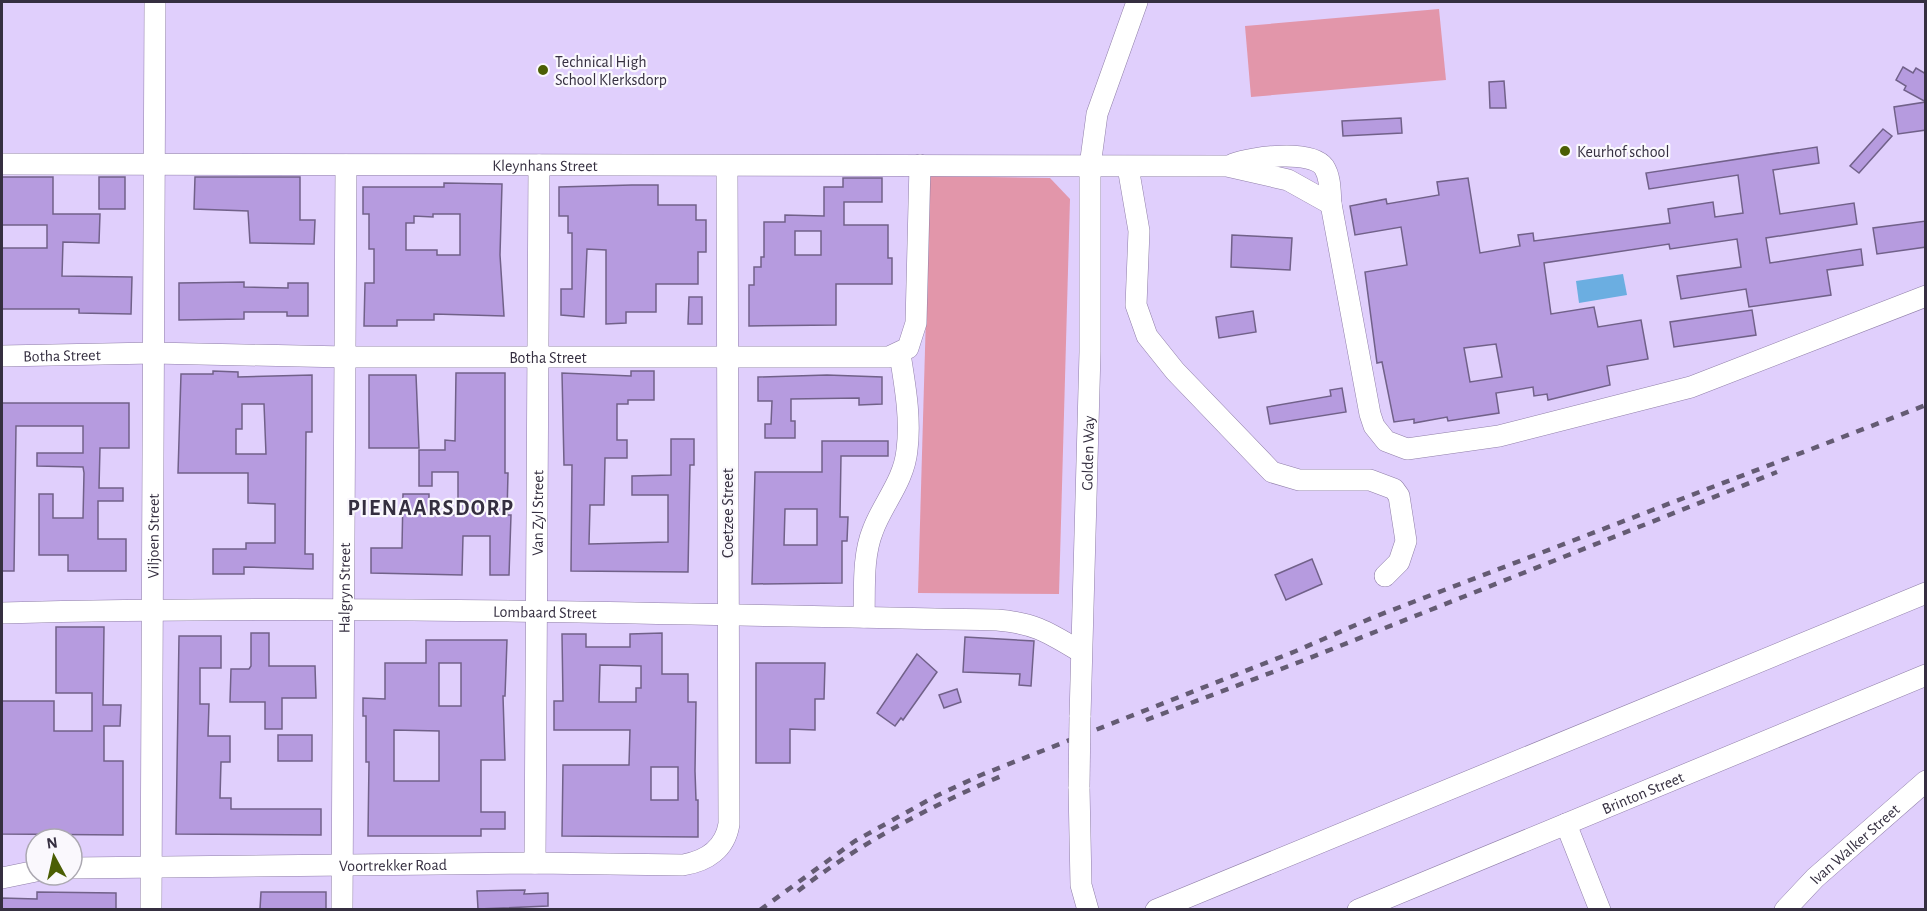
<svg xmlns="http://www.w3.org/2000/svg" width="1927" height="911" font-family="'Alegreya Sans',sans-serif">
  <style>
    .green { fill: #e296aa }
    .water { fill: #6baee1 }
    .building { fill: #b69bdf; stroke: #716189; stroke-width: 1.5; fill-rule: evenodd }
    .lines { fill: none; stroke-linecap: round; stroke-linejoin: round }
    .minor-casing { stroke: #8f7ea8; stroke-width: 22 }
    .minor { stroke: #fff; stroke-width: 21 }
    .rail { stroke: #645b73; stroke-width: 4.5; stroke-dasharray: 8 8; stroke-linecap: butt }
    .minor-bridge-casing { stroke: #8f7ea8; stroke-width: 22; stroke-linecap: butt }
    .minor-bridge { stroke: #fff; stroke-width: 21 }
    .poi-dot { fill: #4b5e04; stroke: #faf8fd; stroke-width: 2 }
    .labels { text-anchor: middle; stroke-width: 4.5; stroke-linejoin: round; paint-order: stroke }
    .poi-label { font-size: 16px; fill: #352f40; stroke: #faf8fd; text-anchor: start }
    .street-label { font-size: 16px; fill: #352f40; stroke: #faf8fd }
    .district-label { font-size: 22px; font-weight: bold; letter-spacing: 1.5px; fill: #352f40; stroke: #faf8fd }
  </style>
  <rect width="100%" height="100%" fill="#e0cffc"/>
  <g class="green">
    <polygon points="1439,9 1446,80 1251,97 1245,26"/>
    <polygon points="930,176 1050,178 1070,199 1059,594 918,593"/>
  </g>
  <polygon class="water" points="1623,274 1627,295 1579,303 1576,281"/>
  <g class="building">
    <polygon points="1903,67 1913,73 1916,68 1926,74 1926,102 1904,90 1906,86 1896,80"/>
    <polygon points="1504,81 1506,108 1490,108 1489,82"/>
    <polygon points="1926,102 1926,130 1898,134 1894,107"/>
    <polygon points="1401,118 1402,133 1343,136 1342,121"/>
    <polygon points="1883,129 1892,136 1859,173 1850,166"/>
    <path d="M1817,147L1819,163L1773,170L1780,214L1854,203L1857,224L1766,238L1770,263L1861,249L1863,265L1827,270L1831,295L1749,307L1746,289L1681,299L1677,276L1741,267L1737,239L1670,249L1669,244L1544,263L1551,314L1594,307L1598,327L1641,320L1648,359L1607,366L1610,385L1548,400L1547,394L1534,396L1533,387L1496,393L1499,413L1448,421L1447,417L1414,423V419L1394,422L1382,362L1377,363L1365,272L1407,265L1401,227L1355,235L1350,206L1386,199L1387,204L1439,195L1437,182L1468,178L1480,253L1520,246L1518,235L1533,233L1534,241L1670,223L1668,209L1713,202L1715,217L1743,213L1738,175L1649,189L1646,173ZM1496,344L1502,377L1470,382L1464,348Z"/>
    <polygon points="2,177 53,177 53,214 100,214 99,243 63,242 62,276 132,277 131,314 79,313 79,309 2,309 2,248 47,248 47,225 2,225"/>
    <rect x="99" y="177" width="26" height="32"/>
    <polygon points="195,177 300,177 300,220 315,220 314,244 250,243 248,211 194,209"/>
    <path d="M843,178H882V202H844V225H888V258H892V284H836V325L749,326V285H754V267H761V257H764V222H785V215L824,216V187H843ZM795,231H821V255H795Z"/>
    <path d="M444,183L502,184L500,255L504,316L434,314V320H397V326H364L365,283H374V249H369V214H363V187H444ZM433,214H460V255H437V250H406V223H414V216L433,217Z"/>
    <polygon points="632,185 658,185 658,205 696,205 696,220 706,220 706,252 698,252 698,284 656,284 656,312 626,312 626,323 606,324 606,250 587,249 584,317 561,315 561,289 572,289 572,233 568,233 568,216 559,216 559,187"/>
    <polygon points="1926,221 1926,247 1877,254 1873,228"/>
    <polygon points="1232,235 1292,238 1290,270 1231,267"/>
    <polygon points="244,282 244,287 288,288 288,283 308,283 308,316 287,316 287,312 244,312 244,319 179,320 179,283"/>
    <polygon points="689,297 702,297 702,324 688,324"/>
    <polygon points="1752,310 1756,335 1674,347 1670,322"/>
    <polygon points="1253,311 1256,332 1219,338 1216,317"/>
    <path d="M213,371L238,372V377L312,375V432H306L305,554H313V569L244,567V574H213V549H246V543H275V504L248,503V473H178L181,374H213ZM242,404H264L266,454H236V429H242Z"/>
    <polygon points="631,371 654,371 654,400 628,400 628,404 617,404 617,440 627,440 627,458 605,458 604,505 590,505 589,544 668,542 668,495 632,495 632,476 671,475 671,439 694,439 694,465 690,465 688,572 571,571 572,465 564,465 562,373 631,376"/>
    <polygon points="456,373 505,373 505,473 508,473 507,515 511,515 509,575 490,575 490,536 463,536 462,575 371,573 371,548 402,548 403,494 429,494 429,514 458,515 458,472 432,472 432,486 419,486 419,450 445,450 445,440 455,441"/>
    <polygon points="369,375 416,375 419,448 369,448"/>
    <polygon points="827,375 882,377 882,404 859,405 859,398 791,399 791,421 795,421 795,438 765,438 765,424 771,424 772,401 758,401 758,377"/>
    <polygon points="1342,388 1346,412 1270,424 1267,407 1331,396 1330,390"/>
    <polygon points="2,403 129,403 129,448 100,448 99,488 123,488 123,501 98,501 98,539 126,539 126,571 68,571 68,555 39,555 39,494 53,494 53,518 83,518 84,473 83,467 37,466 37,453 83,453 83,426 16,426 14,571 2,571"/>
    <path d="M822,441H888V456H841L840,517H848L847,541H842V583L752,584L755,472H822ZM785,509H817V545H784Z"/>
    <polygon points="1312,559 1322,584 1286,600 1275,575"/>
    <polygon points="56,627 104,627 103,705 121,705 120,726 104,726 104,761 123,761 123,835 2,834 2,701 54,701 54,731 92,731 92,693 56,693"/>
    <polygon points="251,633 269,633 269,666 315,666 316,698 282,698 282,729 265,729 265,702 230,702 231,669 249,669 251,666"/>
    <path d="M662,633V674H688V702H696L695,771L696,800H698V837L562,836L563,765H629L630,730H554V701H563L562,634H586V647H630V634ZM600,665L641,666V688H636V702H599ZM651,767H678V800H651Z"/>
    <polygon points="179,636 221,636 221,668 200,668 200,704 209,704 208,736 230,736 230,762 221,762 220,798 231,798 231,809 321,809 321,835 176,834"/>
    <polygon points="965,637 1034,641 1031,686 1019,685 1020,674 963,672"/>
    <path d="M426,640H507L505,696H503L505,760H481V812H505V829H481V836H368L369,762H366V716H363V698L385,699V663H426ZM439,663H461V706H439ZM394,730L439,731V781H394Z"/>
    <polygon points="917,654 937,672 903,720 901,718 895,726 877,713"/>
    <polygon points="756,663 825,663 824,699 815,699 815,730 790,729 790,763 756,763"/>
    <polygon points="957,689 961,702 944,708 939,695"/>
    <rect x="278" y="735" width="34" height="26"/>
    <polygon points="525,890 524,894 548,893 548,906 478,909 477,891"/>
    <polygon points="37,892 116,893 116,909 2,909 2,898 37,899"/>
    <polygon points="261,892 326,892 326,909 260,909"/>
  </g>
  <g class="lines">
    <defs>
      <g id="minor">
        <path id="s1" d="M2,164L1227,166L1288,180L1331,204"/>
        <path d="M1233,164C1252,157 1311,149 1324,167C1331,178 1330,192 1331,204L1370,414L1374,426L1386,441L1407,449L1499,436L1691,387L1926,296"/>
        <polyline points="1128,167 1139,231 1136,305 1147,336 1175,371 1272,472 1299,480 1370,480 1394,489 1399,496 1406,541 1399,562 1385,576"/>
        <path id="s2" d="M2,356L153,353L346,357H889L908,348L916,323L920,165"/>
        <path id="s3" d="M2,613C333,604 665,614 997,620C1035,623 1049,633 1081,652"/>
        <path d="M864,617C865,590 862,557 873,530C883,503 904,481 907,450C911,418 905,386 900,354"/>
        <path id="s4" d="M1080,717L1090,352V166L1097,114L1137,2"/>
        <polyline points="1079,787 1081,885 1088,910"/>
        <polyline points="1566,824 1600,910"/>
        <path id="s5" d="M535,863L539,165"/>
        <path id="s6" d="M72,868L535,863L683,865C707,861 725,849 729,824L727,166"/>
        <polyline points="2,878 36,871"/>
        <path id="s7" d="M151,910L155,2"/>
        <path id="s8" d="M342,910L346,165"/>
        <polyline points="1156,910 1926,593"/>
        <path id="s9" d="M1358,910L1926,675"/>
        <path id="s10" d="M1785,910L1815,878L1926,781"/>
      </g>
    </defs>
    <use href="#minor" class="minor-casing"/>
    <use href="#minor" class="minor"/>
    <g class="rail">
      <polyline points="1146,720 1302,661 1777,472"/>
      <path d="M798,891C860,843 934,804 1006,774"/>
      <polyline points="760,910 855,841 934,797 981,775 1296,651 1374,617 1926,405"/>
    </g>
    <defs>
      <polyline id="minor-bridge" points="1079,787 1080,717"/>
    </defs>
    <use href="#minor-bridge" class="minor-bridge-casing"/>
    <use href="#minor-bridge" class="minor-bridge"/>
  </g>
  <g class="poi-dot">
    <circle cx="543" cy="70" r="6"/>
    <circle cx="1565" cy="151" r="6"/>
  </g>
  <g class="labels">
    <g class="poi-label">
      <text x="555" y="67">Technical High<tspan x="555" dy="18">School Klerksdorp</tspan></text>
      <text x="1577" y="157">Keurhof school</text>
    </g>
    <g class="street-label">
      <text dy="6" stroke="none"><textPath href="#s1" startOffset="543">Kleynhans Street</textPath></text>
      <text dy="6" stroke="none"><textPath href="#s2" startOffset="60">Botha Street</textPath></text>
      <text dy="6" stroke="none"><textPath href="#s2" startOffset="546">Botha Street</textPath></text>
      <text dy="6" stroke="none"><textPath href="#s4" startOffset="264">Golden Way</textPath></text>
      <text transform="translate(727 513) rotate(-90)" y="6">Coetzee Street</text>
      <text dy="6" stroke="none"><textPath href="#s5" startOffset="350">Van Zyl Street</textPath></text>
      <text dy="6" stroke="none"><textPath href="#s7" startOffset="374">Viljoen Street</textPath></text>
      <text dy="6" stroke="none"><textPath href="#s8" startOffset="322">Halgryn Street</textPath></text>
      <text dy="6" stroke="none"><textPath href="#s3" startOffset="543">Lombaard Street</textPath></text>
      <text dy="6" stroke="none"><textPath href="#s9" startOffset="308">Brinton Street</textPath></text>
      <text dy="6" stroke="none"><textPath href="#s10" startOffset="96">Ivan Walker Street</textPath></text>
      <text dy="6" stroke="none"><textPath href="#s6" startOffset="321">Voortrekker Road</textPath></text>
    </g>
    <g class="district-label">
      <text x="431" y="515">PIENAARSDORP</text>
    </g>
  </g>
  <rect width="1927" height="911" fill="none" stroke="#352f40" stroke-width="6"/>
  <g transform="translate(54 857) rotate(352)"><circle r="28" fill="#faf8fd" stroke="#aba8b1" stroke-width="1.5"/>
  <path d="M0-4.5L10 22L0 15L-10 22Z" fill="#4b5e04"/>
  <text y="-9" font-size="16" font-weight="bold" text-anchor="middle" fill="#352f40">N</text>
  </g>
</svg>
